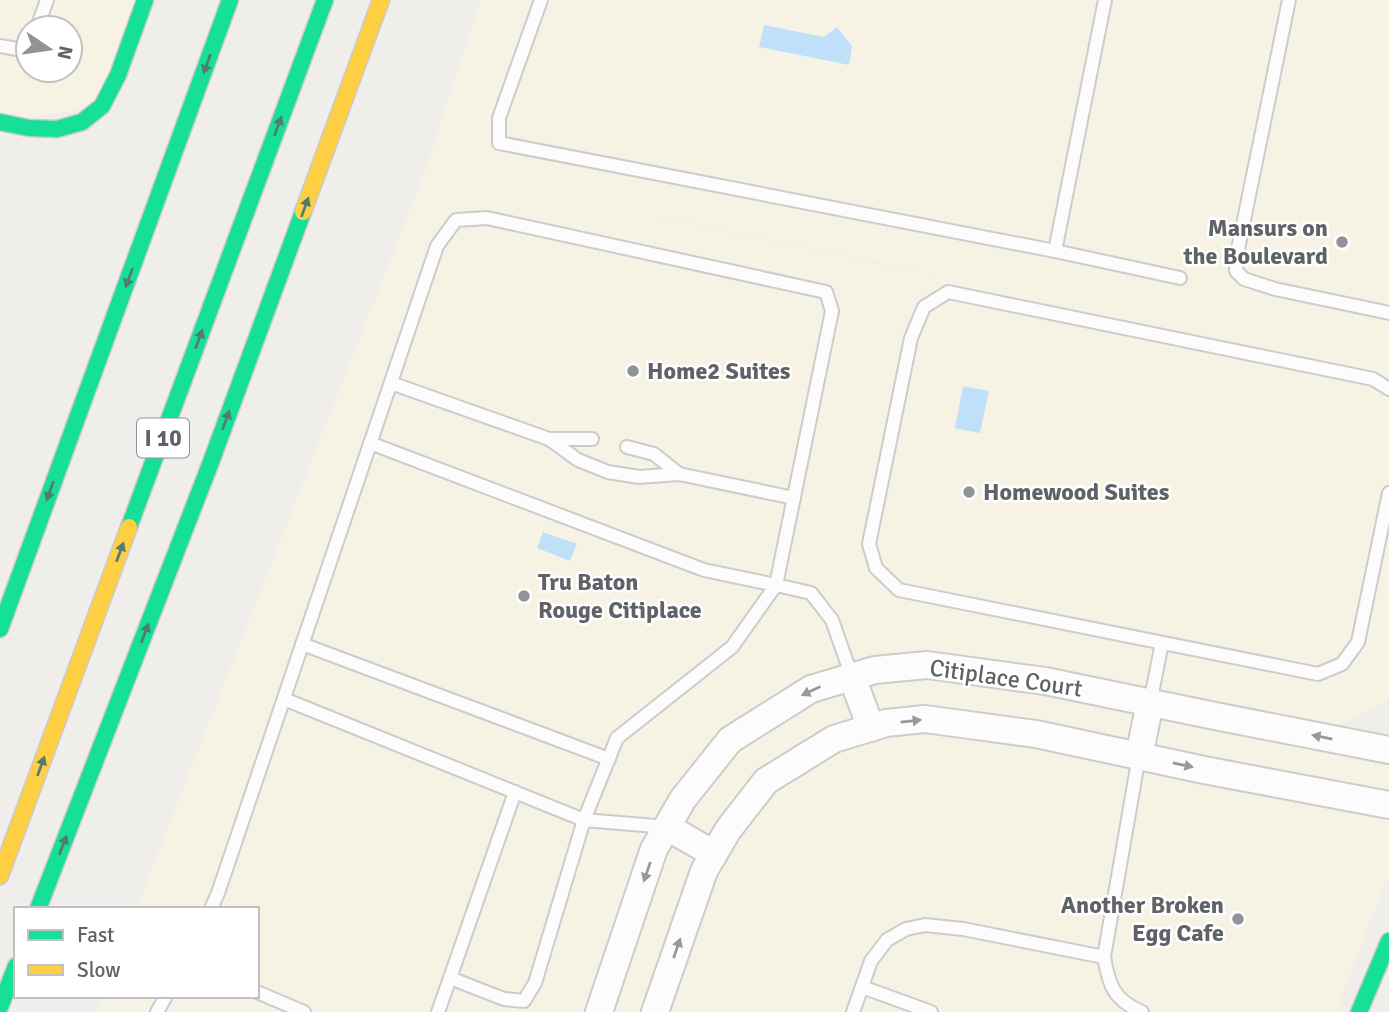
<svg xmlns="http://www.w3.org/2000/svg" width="1389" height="1012" font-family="Signika,sans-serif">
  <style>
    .commercial { fill: #f7f3e4; fill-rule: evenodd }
    .water { fill: #bfe0f9 }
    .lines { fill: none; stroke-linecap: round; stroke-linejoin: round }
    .lane-casing { stroke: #cbcccc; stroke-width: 16 }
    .street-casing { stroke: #cbcccc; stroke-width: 30 }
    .fast-casing { stroke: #cacacb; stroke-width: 19 }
    .slow-casing { stroke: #cacacb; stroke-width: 19 }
    .lane { stroke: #fdfcfc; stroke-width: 12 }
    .street { stroke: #fdfcfc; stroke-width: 26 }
    .fast { stroke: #16e098; stroke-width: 16 }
    .slow { stroke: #ffcf43; stroke-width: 16 }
    .oneway { fill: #507c72 }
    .oneway2 { fill: #96999c }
    .poi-dot { fill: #919496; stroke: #fff; stroke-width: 2.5 }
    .labels { text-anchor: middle; stroke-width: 5; stroke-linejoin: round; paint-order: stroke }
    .shield { fill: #fff; stroke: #8f9295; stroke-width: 2 }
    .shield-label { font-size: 23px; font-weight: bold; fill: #5f6368 }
    .poi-label { font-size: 24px; font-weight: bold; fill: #5f6368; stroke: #fff; text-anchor: start }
    .street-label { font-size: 24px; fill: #5f6368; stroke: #fff }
  </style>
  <rect width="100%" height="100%" fill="#efeeea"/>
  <g class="commercial">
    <path d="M0,0H141L102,106L0,122ZM28,28H70V70H28Z"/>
    <path d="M480,0H1389V700L1320,736L1389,750V879L1383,888L1336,1012H96L102,996H257V909H136L426,169ZM657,217L658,216L992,286L879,264Z"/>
  </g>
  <g class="water">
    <polygon points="764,25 824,37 837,27 852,46 849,65 759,47"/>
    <polygon points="963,386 989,391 980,433 955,428"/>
    <polygon points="543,532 577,544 570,561 537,548"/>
  </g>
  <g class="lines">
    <defs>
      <g id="lane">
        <polyline points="541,0 499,118 499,143 1055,251 1105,0"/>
        <polyline points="1289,0 1238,249 1236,271 1244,279 1275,289 1389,313"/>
        <polyline points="37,28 47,0"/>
        <polyline points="0,46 28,51"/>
        <polyline points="1055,251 1180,278"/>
        <polyline points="391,383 549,439 578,460 608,472 639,477 679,474 794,498"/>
        <polyline points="1389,389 1373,379 948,292 924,307 911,338 869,544 876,568 899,590 1318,674 1342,664 1358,642 1389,493"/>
        <polyline points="549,439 592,439"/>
        <polyline points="370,443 704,570 776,585 732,647 617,738 584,820 535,983 524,1001 504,999 450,978 438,1012"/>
        <polyline points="627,447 654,454 679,474"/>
        <polyline points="302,644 609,759"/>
        <polyline points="284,699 584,820 667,827"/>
        <polyline points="1150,703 1162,643"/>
        <path d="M1139,756L1104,957C1109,986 1114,1000 1142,1012"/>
        <polyline points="211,909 218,893 437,246 456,220 487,218 826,292 832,311 776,585 811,593 832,620 852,677"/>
        <polyline points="450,978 515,792"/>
        <polyline points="862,987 931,1012"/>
        <polyline points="257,992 304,1012"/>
        <polyline points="157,1012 166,996"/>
        <polyline points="853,1012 871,961 887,940 906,929 925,925 963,929 1104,957"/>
      </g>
      <g id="street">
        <polyline points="852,677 871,728"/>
        <polyline points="1139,756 1150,703"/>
        <polyline points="667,827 714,854"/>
        <polyline points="599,1012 654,849 683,799 730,740 811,689 875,670 927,665 1045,681 1215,716 1389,750"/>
        <polyline points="655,1012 704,871 728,830 766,781 834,739 886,723 925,719 1036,734 1204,770 1389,805"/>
      </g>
      <g id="fast">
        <polyline points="0,122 29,128 57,129 82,122 102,106 118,75 145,0"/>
        <polyline points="129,527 325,0"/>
        <polyline points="0,629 230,0"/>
        <polyline points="38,909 211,462 303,212"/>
        <polyline points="0,1007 16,966"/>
        <polyline points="1359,1012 1389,941"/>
      </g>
      <g id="slow">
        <polyline points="303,212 381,0"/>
        <polyline points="0,876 129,527"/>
      </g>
    </defs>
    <use href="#lane" class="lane-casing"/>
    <use href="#street" class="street-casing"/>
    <use href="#fast" class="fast-casing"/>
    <use href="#slow" class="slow-casing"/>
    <use href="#lane" class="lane"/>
    <use href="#street" class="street"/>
    <use href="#fast" class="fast"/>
    <use href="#slow" class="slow"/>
  </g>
  <defs><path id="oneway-solid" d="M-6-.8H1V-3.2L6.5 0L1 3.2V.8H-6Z" transform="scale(1.75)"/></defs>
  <g class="oneway">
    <use href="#oneway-solid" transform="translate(207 64) rotate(110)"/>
    <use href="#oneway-solid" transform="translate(278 126) rotate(-70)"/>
    <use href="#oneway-solid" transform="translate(305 207) rotate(-70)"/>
    <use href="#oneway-solid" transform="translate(129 278) rotate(110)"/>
    <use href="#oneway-solid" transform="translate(199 339) rotate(-70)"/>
    <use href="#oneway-solid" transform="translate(226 420) rotate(-70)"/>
    <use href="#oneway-solid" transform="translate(50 491) rotate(110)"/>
    <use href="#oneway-solid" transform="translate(120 552) rotate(-70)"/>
    <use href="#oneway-solid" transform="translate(145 633) rotate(-69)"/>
    <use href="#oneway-solid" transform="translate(41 766) rotate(-70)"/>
    <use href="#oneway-solid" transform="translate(63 845) rotate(-69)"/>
  </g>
  <g class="oneway2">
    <use href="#oneway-solid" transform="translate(811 691) rotate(155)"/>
    <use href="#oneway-solid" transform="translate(911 721) rotate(-6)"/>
    <use href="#oneway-solid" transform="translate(1322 737) rotate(-169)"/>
    <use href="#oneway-solid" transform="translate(1183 765) rotate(12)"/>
    <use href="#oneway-solid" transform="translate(647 872) rotate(109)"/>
    <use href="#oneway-solid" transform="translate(677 948) rotate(-71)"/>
  </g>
  <g class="poi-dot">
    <circle cx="1342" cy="242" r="7"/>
    <circle cx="633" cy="371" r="7"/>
    <circle cx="969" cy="492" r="7"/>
    <circle cx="524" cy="596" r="7"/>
    <circle cx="1238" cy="919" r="7"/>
  </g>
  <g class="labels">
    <rect class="shield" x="137" y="418.5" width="52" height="39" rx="5"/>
    <g class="shield-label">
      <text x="163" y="446">I 10</text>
    </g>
    <g class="poi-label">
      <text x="1328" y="236" text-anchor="end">Mansurs on<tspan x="1328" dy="28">the Boulevard</tspan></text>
      <text x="647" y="379">Home2 Suites</text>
      <text x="983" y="500">Homewood Suites</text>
      <text x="538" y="590">Tru Baton<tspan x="538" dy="28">Rouge Citiplace</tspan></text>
      <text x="1224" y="913" text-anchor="end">Another Broken<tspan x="1224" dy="28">Egg Cafe</tspan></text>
    </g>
    <g class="street-label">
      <text transform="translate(1006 678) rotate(8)" y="8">Citiplace Court</text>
    </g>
  </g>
  <rect x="14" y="907" width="245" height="91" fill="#ffffff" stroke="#bfc1c3" stroke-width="2"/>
  <rect x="28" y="930" width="35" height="10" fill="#16e098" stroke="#bfc1c3" stroke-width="2"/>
  <text x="77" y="942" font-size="21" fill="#5f6368">Fast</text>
  <rect x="28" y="965" width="35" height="10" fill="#ffcf43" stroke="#bfc1c3" stroke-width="2"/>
  <text x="77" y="977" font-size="21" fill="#5f6368">Slow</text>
  <g transform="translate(49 49) rotate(103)"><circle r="33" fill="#ffffff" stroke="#bfc1c3" stroke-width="2"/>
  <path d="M0-5L12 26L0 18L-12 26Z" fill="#919496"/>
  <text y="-10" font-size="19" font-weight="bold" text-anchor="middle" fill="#5f6368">N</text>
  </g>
</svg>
